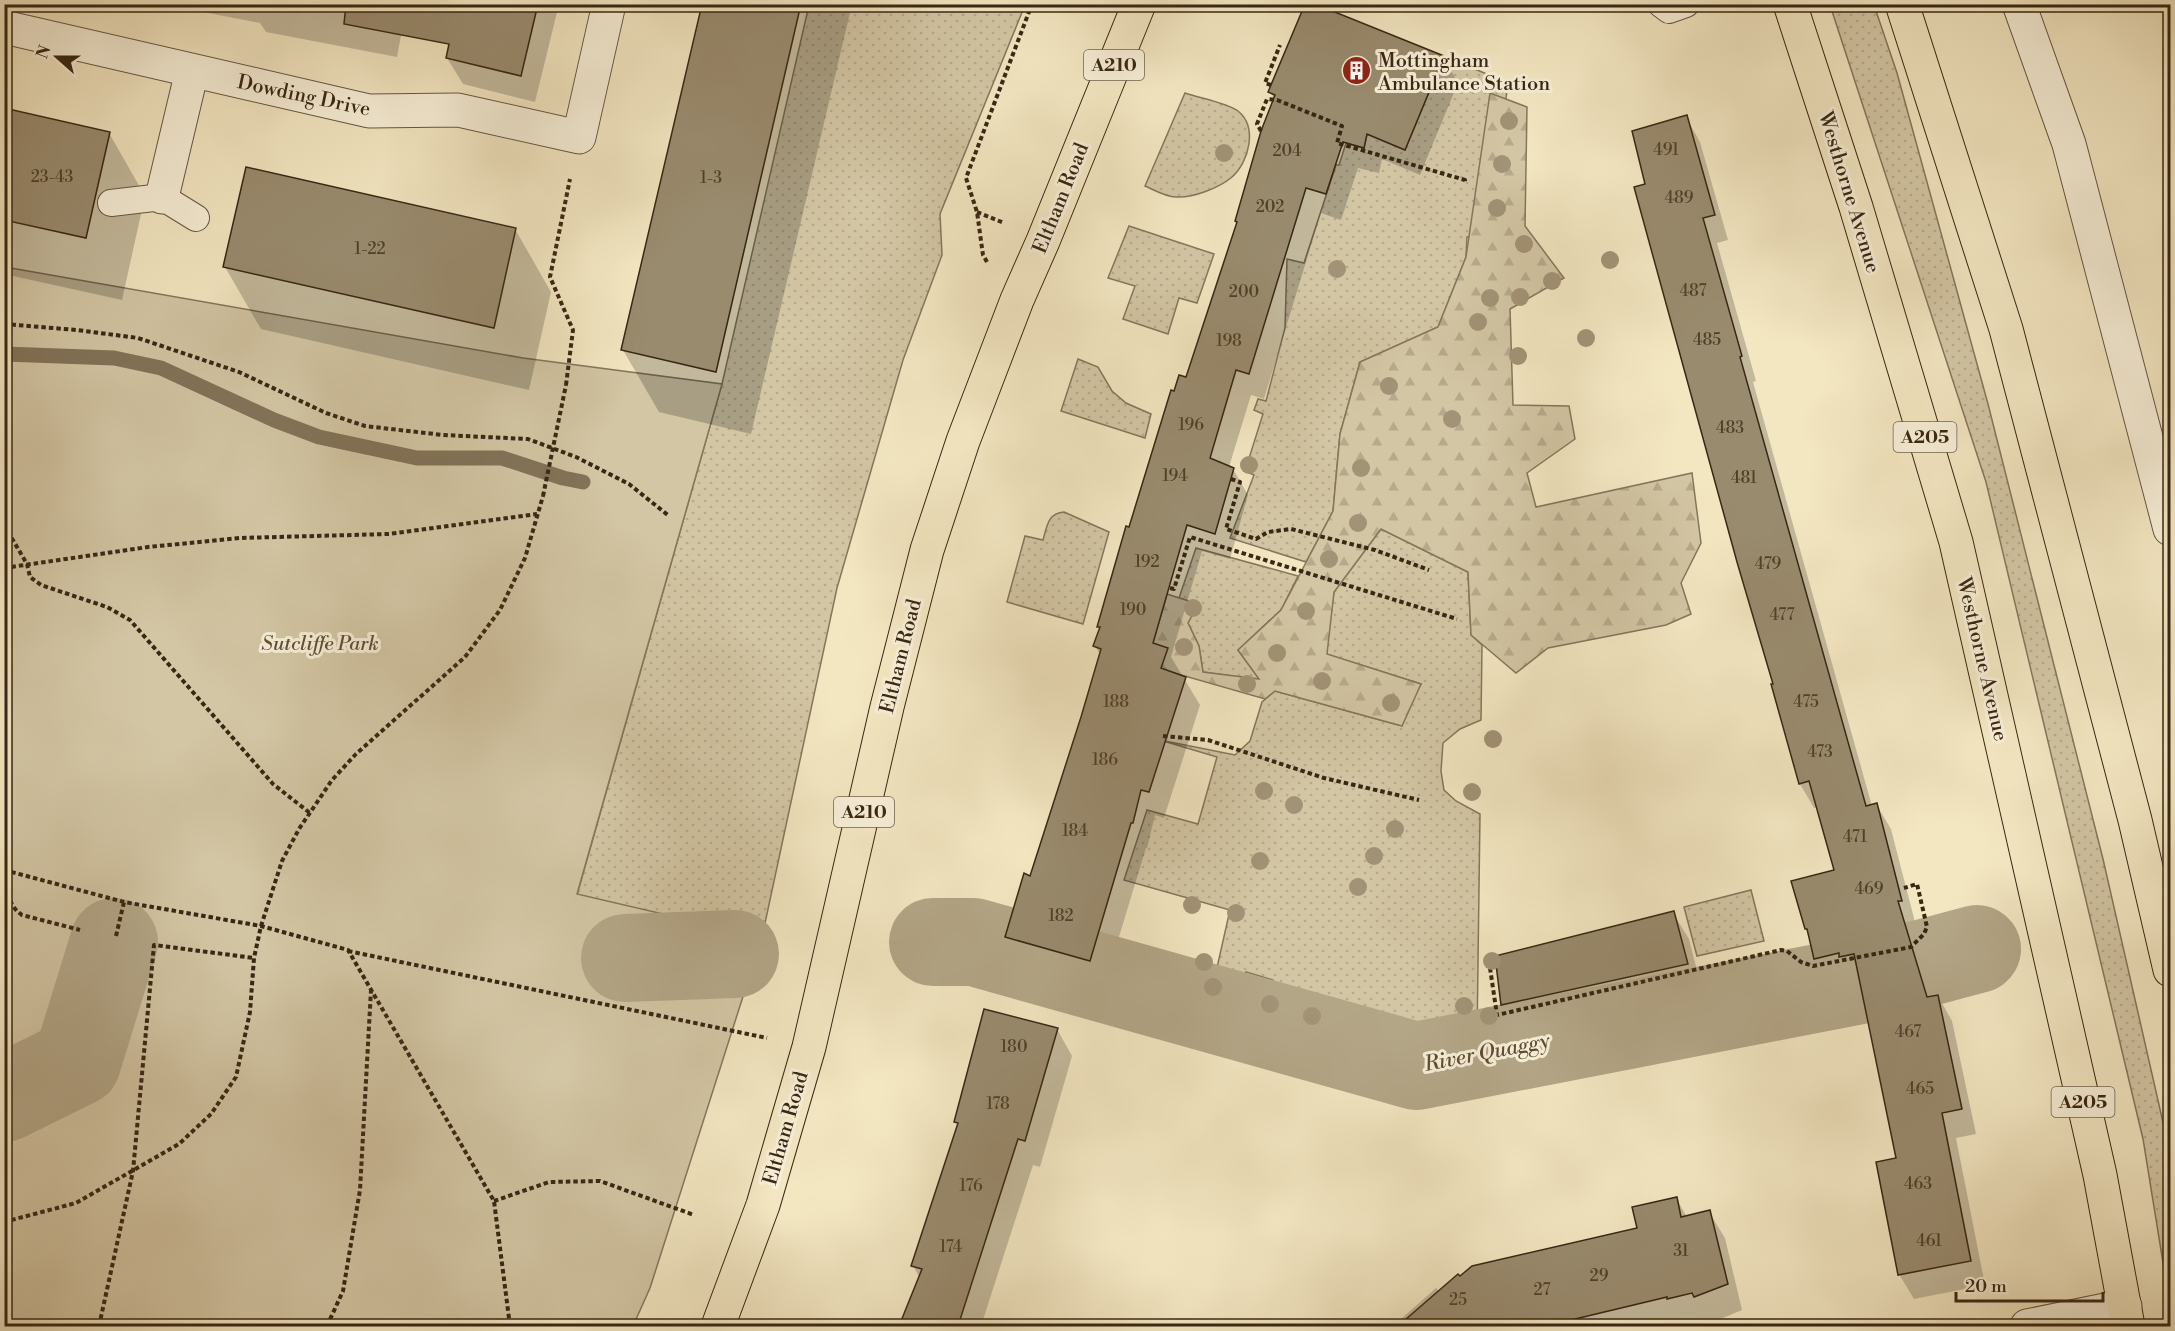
<svg xmlns="http://www.w3.org/2000/svg" width="2175" height="1331" font-family="'Libre Bodoni',serif">
  <style>
    .grass { fill: url(#grass-dots); stroke: #86765c; stroke-width: 1.5 }
    .forest { fill: url(#forest-firs); stroke: #86765c; stroke-width: 1.5 }
    .park { fill: #d3c6a4; stroke: #86765c; stroke-width: 1.5 }
    .shadow { fill: #0003 }
    .lines { fill: none; stroke-linecap: round; stroke-linejoin: round }
    .stream { stroke: #827359; stroke-width: 15 }
    .river { stroke: #b3a687; stroke-width: 88 }
    .building { fill: #998b6e; stroke: #382714; stroke-width: 1.5 }
    .lane-casing { stroke: #675740; stroke-width: 28 }
    .street-casing { stroke: #675740; stroke-width: 35 }
    .highway-casing { stroke: #382714; stroke-width: 35 }
    .path { stroke: #382714; stroke-width: 4; stroke-dasharray: 4.5 3; stroke-linecap: butt }
    .lane { stroke: #f7efd7; stroke-width: 26 }
    .street { stroke: #f7efd7; stroke-width: 33 }
    .highway { stroke: #f3e7c2; stroke-width: 33 }
    .path-bridge { stroke: #382714; stroke-width: 4; stroke-dasharray: 4.5 3; stroke-linecap: butt }
    .tree { fill: #a29376 }
    .labels { text-anchor: middle; stroke-width: 6; stroke-linejoin: round; paint-order: stroke }
    .number-label { font-size: 16px; fill: #50402a }
    .shield { fill: #f7efd7; stroke: #71634e; stroke-width: 1.5 }
    .shield-label { font-size: 18px; font-weight: bold; fill: #382714 }
    .poi-label { font-size: 20px; fill: #382714; stroke: #f7efd7; text-anchor: start }
    .street-label { font-size: 20px; fill: #382714; stroke: #f7efd7 }
    .park-label { font-size: 20px; font-style: italic; fill: #5f4f38; stroke: #f7efd7 }
    .water-label { font-size: 21px; font-style: italic; fill: #5d4d36; stroke: #f7efd7 }
  </style>
  <defs>
    <pattern id="grass-dots" width="8" height="8" patternUnits="userSpaceOnUse" patternTransform="scale(1.5)"><rect width="8" height="8" fill="#d3c6a4"/><path d="M2 2h.1M6 6h.1" fill="none" stroke="#b6aa8c" stroke-width="1.8" stroke-linecap="round"/></pattern>
    <pattern id="forest-firs" width="22" height="20" patternUnits="userSpaceOnUse" patternTransform="scale(1.5)"><rect width="22" height="20" fill="#d3c6a4"/><path d="M5 1l3.5 6h-7zM16 11l3.5 6h-7z" fill="#b6aa8c"/></pattern>
  </defs>
  <rect width="100%" height="100%" fill="#f3e7c2"/>
  <filter id="stains"><feTurbulence type="fractalNoise" baseFrequency=".00333" numOctaves="4"/><feColorMatrix values="0 0 0 0 .2 0 0 0 0 .09 0 0 0 0 .02 0 0 0 .5 -.17"/></filter>
  <radialGradient id="worn" r=".72"><stop offset=".6" stop-color="#630" stop-opacity="0"/><stop offset="1" stop-color="#630" stop-opacity=".3"/></radialGradient>
  <g class="grass">
    <polygon points="809,5 1025,5 940,214 942,255 903,360 837,588 762,937 577,895 722,384"/>
    <polygon points="1830,5 1874,5 1897,73 1988,404 2103,859 2170,1153 2170,1306 2143,1139 1986,482"/>
    <polygon points="1444,56 1508,83 1488,234 1467,237 1466,257 1438,327 1360,362 1340,434 1333,511 1306,562 1230,538 1254,475 1245,471 1263,414 1254,410 1258,399 1266,401 1285,328 1287,259 1304,263 1336,165 1339,165 1346,143 1364,148 1367,134 1405,150"/>
    <path d="M1185,93C1199,98 1227,103 1238,111C1258,127 1249,162 1232,177C1219,188 1193,198 1176,197C1166,197 1154,190 1145,186Z"/>
    <polygon points="1129,226 1214,254 1197,303 1179,298 1168,334 1123,319 1135,286 1108,278"/>
    <polygon points="1078,359 1098,367 1112,391 1126,403 1151,414 1145,438 1061,411"/>
    <path d="M1064,512L1109,532L1083,624L1007,602L1025,536L1043,540C1047,526 1048,513 1064,512Z"/>
    <polygon points="1381,529 1468,572 1471,635 1482,645 1481,720 1460,729 1443,743 1441,771 1444,790 1456,801 1480,814 1477,1037 1419,1049 1125,970 1127,965 1269,1000 1273,980 1246,972 1243,978 1216,972 1230,910 1124,880 1147,810 1198,824 1217,757 1160,740 1235,755 1250,741 1262,702 1275,691 1399,725 1421,684 1326,654 1334,592"/>
    <polygon points="1196,548 1298,576 1281,610 1238,650 1260,680 1203,672 1199,646 1188,623 1198,604 1179,598"/>
    <polygon points="1751,890 1764,941 1697,956 1684,907"/>
  </g>
  <polygon class="forest" points="1490,93 1527,107 1525,226 1564,278 1510,309 1513,405 1569,406 1575,439 1527,473 1536,507 1692,473 1701,543 1681,583 1691,614 1666,625 1548,648 1516,673 1471,635 1468,572 1381,529 1334,592 1327,654 1421,684 1402,726 1275,691 1265,699 1160,669 1153,643 1167,594 1198,604 1188,623 1199,646 1203,672 1259,679 1238,650 1281,610 1333,511 1340,434 1360,362 1438,327 1466,257"/>
  <polygon class="park" points="5,267 523,358 722,384 577,894 762,937 650,1288 633,1326 5,1326"/>
  <g class="shadow">
    <polygon points="162,4 407,4 397,57 266,32 260,23"/>
    <polygon points="461,4 559,4 535,102 463,84 447,58"/>
    <polygon points="704,4 852,4 751,434 659,412 623,350"/>
    <polygon points="1443,57 1458,83 1420,175 1382,159 1379,173 1358,168 1341,220 1321,213 1264,399 1251,395 1229,467 1233,469 1248,495 1230,559 1202,551 1171,657 1200,705 1164,818 1155,815 1147,848 1146,848 1104,986 1022,963 1006,937 1031,878 1101,656 1095,646 1101,629 1099,626 1130,529 1175,393 1187,379 1238,224 1236,221 1275,100 1270,92"/>
    <polygon points="4,110 109,133 145,196 122,300 4,274"/>
    <polygon points="1686,117 1700,142 1728,240 1717,243 1756,381 1753,382 1872,806 1876,804 1891,829 1916,926 1911,926 1932,997 1938,996 1952,1021 1976,1134 1956,1138 1985,1285 1914,1299 1899,1274 1897,1159 1861,980 1855,982 1853,978 1830,984 1816,959 1806,929 1836,871 1818,807 1814,808 1800,784 1647,185"/>
    <polygon points="515,229 551,292 529,390 261,329 225,267"/>
    <polygon points="1673,913 1689,939 1702,990 1518,1031 1503,1005 1497,957"/>
    <polygon points="1057,1029 1072,1056 1040,1167 1033,1165 981,1326 900,1326 920,1278 913,1266 958,1125 956,1121"/>
    <polygon points="1676,1198 1687,1217 1709,1212 1725,1238 1742,1310 1711,1323 1708,1319 1668,1326 1393,1326 1436,1288 1440,1292 1459,1279 1639,1229"/>
  </g>
  <g class="lines">
    <polyline class="stream" points="4,354 114,358 161,368 274,420 319,437 417,458 502,458 563,478 583,482"/>
    <g class="river">
      <polyline points="933,942 974,942 1416,1066 1865,979 1977,949"/>
      <polyline points="625,958 735,954"/>
      <polyline points="4,1098 77,1062 114,942"/>
    </g>
  </g>
  <g class="building">
    <polygon points="346,4 538,4 521,76 446,58 449,44 344,24"/>
    <polygon points="702,4 801,4 716,372 621,350"/>
    <polygon points="1305,4 1315,4 1444,56 1405,150 1367,134 1364,148 1343,142 1326,194 1306,188 1249,374 1236,370 1210,458 1234,468 1215,534 1187,525 1153,643 1168,648 1161,668 1186,677 1149,792 1141,790 1133,823 1131,823 1090,961 1005,937 1024,873 1030,876 1081,717 1101,649 1093,646 1100,627 1097,627 1126,526 1129,527 1171,390 1174,391 1179,375 1186,377 1237,222 1235,221 1261,131 1275,95 1268,92"/>
    <polygon points="4,108 110,132 86,238 4,220"/>
    <polygon points="1687,115 1715,215 1703,218 1742,356 1740,357 1866,806 1877,803 1902,901 1898,901 1927,997 1938,995 1962,1109 1942,1113 1971,1261 1898,1275 1876,1162 1896,1158 1854,954 1839,957 1839,953 1814,959 1807,929 1805,929 1791,881 1834,870 1809,781 1799,784 1771,684 1773,684 1737,562 1634,187 1645,184 1632,131"/>
    <polygon points="246,167 516,228 494,328 223,267"/>
    <polygon points="1674,911 1688,964 1501,1005 1495,956"/>
    <polygon points="984,1009 1058,1028 1025,1141 1018,1139 958,1326 899,1326 922,1269 911,1266 958,1123 954,1122"/>
    <polygon points="1677,1197 1681,1217 1710,1210 1728,1284 1694,1297 1692,1293 1667,1299 1667,1297 1546,1326 1398,1326 1458,1274 1460,1276 1472,1266 1637,1228 1632,1207"/>
  </g>
  <g class="lines">
    <defs>
      <g id="lane">
        <polyline points="1661,4 1669,10 1686,4"/>
        <polyline points="111,203 162,197 196,218"/>
      </g>
      <g id="street">
        <polyline points="2019,4 2069,144 2170,529"/>
        <polyline points="4,27 369,111 458,110 579,137 609,4"/>
        <polyline points="162,197 192,71"/>
        <polyline points="2027,1326 2125,1306"/>
      </g>
      <g id="highway">
        <polyline points="1790,4 1856,207 1956,542 2100,1175 2128,1326"/>
        <polyline points="1902,4 2006,329 2135,820 2170,970"/>
        <polyline points="718,1326 763,1205 809,1047 887,707 927,550 963,441 1017,300 1043,241 1139,4"/>
      </g>
    </defs>
    <use href="#lane" class="lane-casing"/>
    <use href="#street" class="street-casing"/>
    <use href="#highway" class="highway-casing"/>
    <g class="path">
      <polyline points="1271,85 1265,83 1280,45"/>
      <polyline points="1261,131 1257,124 1267,99 1277,100 1342,126 1337,143 1465,180 1464,183"/>
      <polyline points="977,212 1004,223"/>
      <polyline points="987,262 983,255 977,212 966,178 1032,4"/>
      <polyline points="4,324 77,330 138,338 239,372 326,413 365,426 443,435 528,439 576,457 629,484 669,516"/>
      <polyline points="566,385 573,330 550,277 570,179"/>
      <polyline points="1231,479 1240,482 1226,529 1256,539 1268,532 1291,529 1375,550 1429,570"/>
      <polyline points="4,525 27,564 30,577 41,585 107,607 130,620 273,784 310,813"/>
      <polyline points="4,568 148,547 240,538 389,534 537,514"/>
      <polyline points="1170,588 1174,589 1190,537 1457,619"/>
      <polyline points="1163,736 1208,740 1324,778 1419,800"/>
      <polyline points="4,870 124,902 261,926 348,950 494,1201 510,1326"/>
      <path d="M6,871C6,887 7,905 22,915L80,930"/>
      <polyline points="116,936 124,902"/>
      <polyline points="348,951 767,1038"/>
      <polyline points="1490,968 1497,1015 1781,950 1787,951 1801,962 1813,966 1911,947 1924,934 1927,927 1917,884 1904,888"/>
      <polyline points="494,1201 549,1182 600,1181 694,1215"/>
      <polyline points="4,1222 76,1203 179,1144 211,1114 236,1077 250,1012 254,958 261,926 282,861 299,829 332,780 356,754 465,657 500,610 525,558 543,496"/>
      <polyline points="99,1326 133,1171 154,945 254,958"/>
      <polyline points="327,1326 343,1291 360,1190 371,990"/>
    </g>
    <use href="#lane" class="lane"/>
    <use href="#street" class="street"/>
    <use href="#highway" class="highway"/>
    <polyline class="path-bridge" points="543,496 566,385"/>
  </g>
  <g class="tree">
    <circle cx="1509" cy="121" r="9"/>
    <circle cx="1224" cy="153" r="9"/>
    <circle cx="1502" cy="164" r="9"/>
    <circle cx="1497" cy="208" r="9"/>
    <circle cx="1524" cy="244" r="9"/>
    <circle cx="1610" cy="260" r="9"/>
    <circle cx="1337" cy="269" r="9"/>
    <circle cx="1552" cy="281" r="9"/>
    <circle cx="1520" cy="297" r="9"/>
    <circle cx="1490" cy="298" r="9"/>
    <circle cx="1478" cy="322" r="9"/>
    <circle cx="1586" cy="338" r="9"/>
    <circle cx="1518" cy="356" r="9"/>
    <circle cx="1389" cy="386" r="9"/>
    <circle cx="1452" cy="419" r="9"/>
    <circle cx="1249" cy="465" r="9"/>
    <circle cx="1361" cy="468" r="9"/>
    <circle cx="1358" cy="523" r="9"/>
    <circle cx="1329" cy="559" r="9"/>
    <circle cx="1193" cy="608" r="9"/>
    <circle cx="1306" cy="611" r="9"/>
    <circle cx="1184" cy="647" r="9"/>
    <circle cx="1277" cy="653" r="9"/>
    <circle cx="1322" cy="681" r="9"/>
    <circle cx="1247" cy="684" r="9"/>
    <circle cx="1391" cy="703" r="9"/>
    <circle cx="1493" cy="739" r="9"/>
    <circle cx="1264" cy="791" r="9"/>
    <circle cx="1472" cy="792" r="9"/>
    <circle cx="1294" cy="805" r="9"/>
    <circle cx="1395" cy="829" r="9"/>
    <circle cx="1374" cy="856" r="9"/>
    <circle cx="1260" cy="861" r="9"/>
    <circle cx="1358" cy="887" r="9"/>
    <circle cx="1192" cy="905" r="9"/>
    <circle cx="1236" cy="913" r="9"/>
    <circle cx="1492" cy="961" r="9"/>
    <circle cx="1204" cy="962" r="9"/>
    <circle cx="1213" cy="987" r="9"/>
    <circle cx="1270" cy="1004" r="9"/>
    <circle cx="1464" cy="1006" r="9"/>
    <circle cx="1312" cy="1016" r="9"/>
    <circle cx="1489" cy="1016" r="9"/>
  </g>
  <defs>
    <symbol id="building-disc" viewBox="-11 -11 22 22"><circle r="9.5" fill="#8f2418" stroke="#f7efd7"/><path d="M-4-6H4V6H1V3H-1V6H-4ZM-2.5-4.3h1.7v1.8h-1.7ZM.8-4.3h1.7v1.8H.8ZM-2.5-1h1.7V.8h-1.7ZM.8-1h1.7V.8H.8Z" fill="#fff"/></symbol>
  </defs>
  <g fill-rule="evenodd">
    <use href="#building-disc" x="1340" y="54" width="33" height="33"/>
  </g>
  <g class="labels">
    <g class="number-label">
      <text x="1666" y="155">491</text>
      <text x="1287" y="156">204</text>
      <text x="52" y="182">23-43</text>
      <text x="711" y="183">1-3</text>
      <text x="1679" y="203">489</text>
      <text x="1270" y="212">202</text>
      <text x="370" y="254">1-22</text>
      <text x="1693" y="296">487</text>
      <text x="1244" y="297">200</text>
      <text x="1707" y="345">485</text>
      <text x="1229" y="346">198</text>
      <text x="1191" y="430">196</text>
      <text x="1730" y="433">483</text>
      <text x="1175" y="481">194</text>
      <text x="1744" y="483">481</text>
      <text x="1147" y="567">192</text>
      <text x="1768" y="569">479</text>
      <text x="1133" y="615">190</text>
      <text x="1782" y="620">477</text>
      <text x="1116" y="707">188</text>
      <text x="1806" y="707">475</text>
      <text x="1820" y="757">473</text>
      <text x="1105" y="765">186</text>
      <text x="1075" y="836">184</text>
      <text x="1855" y="842">471</text>
      <text x="1869" y="894">469</text>
      <text x="1061" y="921">182</text>
      <text x="1908" y="1037">467</text>
      <text x="1014" y="1052">180</text>
      <text x="1920" y="1094">465</text>
      <text x="998" y="1109">178</text>
      <text x="1918" y="1189">463</text>
      <text x="971" y="1191">176</text>
      <text x="1929" y="1246">461</text>
      <text x="951" y="1252">174</text>
      <text x="1681" y="1256">31</text>
      <text x="1599" y="1281">29</text>
      <text x="1542" y="1295">27</text>
      <text x="1458" y="1305">25</text>
    </g>
    <g class="shield">
      <rect x="1084" y="50" width="60" height="30" rx="4.5"/>
      <rect x="1893.5" y="422" width="63" height="30" rx="4.5"/>
      <rect x="834" y="797" width="60" height="30" rx="4.5"/>
      <rect x="2051.5" y="1087" width="63" height="30" rx="4.5"/>
    </g>
    <g class="shield-label">
      <text x="1114" y="71">A210</text>
      <text x="1925" y="443">A205</text>
      <text x="864" y="818">A210</text>
      <text x="2083" y="1108">A205</text>
    </g>
    <g class="poi-label">
      <text x="1378" y="67">Mottingham<tspan x="1378" dy="23">Ambulance Station</tspan></text>
    </g>
    <g class="street-label">
      <text transform="translate(304 95) rotate(12)" y="7">Dowding Drive</text>
      <text transform="translate(1850 192) rotate(73)" y="7">Westhorne Avenue</text>
      <text transform="translate(1060 198) rotate(-68)" y="7">Eltham Road</text>
      <text transform="translate(900 656) rotate(-76)" y="7">Eltham Road</text>
      <text transform="translate(1983 659) rotate(77)" y="7">Westhorne Avenue</text>
      <text transform="translate(785 1128) rotate(-74)" y="7">Eltham Road</text>
    </g>
    <g class="park-label">
      <text x="320" y="650">Sutcliffe Park</text>
    </g>
    <g class="water-label">
      <text transform="translate(1487 1052) rotate(-11)" y="7">River Quaggy</text>
    </g>
  </g>
  <rect width="2175" height="1331" fill="none" stroke="#f3e7c2" stroke-width="24"/>
  <rect x="6" y="6" width="2163" height="1319" fill="none" stroke="#382714" stroke-width="3"/>
  <rect x="12" y="12" width="2151" height="1307" fill="none" stroke="#382714" stroke-width="1.5"/>
  <g transform="translate(57 57) rotate(291)" stroke="#f7efd7" stroke-width="4.5" paint-order="stroke">
  <path d="M0-4.5L10 22L0 15L-10 22Z" fill="#382714"/>
  <text y="-9" font-size="16" font-weight="bold" text-anchor="middle" fill="#382714">N</text>
  </g>
  <path d="M1956 1292v9h147v-9" fill="none" stroke="#382714" stroke-width="3"/>
  <text x="1965" y="1292" font-size="18" fill="#382714" stroke="#f7efd7" stroke-width="4.5" paint-order="stroke">20 m</text>
  <rect width="100%" height="100%" filter="url(#stains)"/>
  <rect width="100%" height="100%" fill="url(#worn)"/>
</svg>
